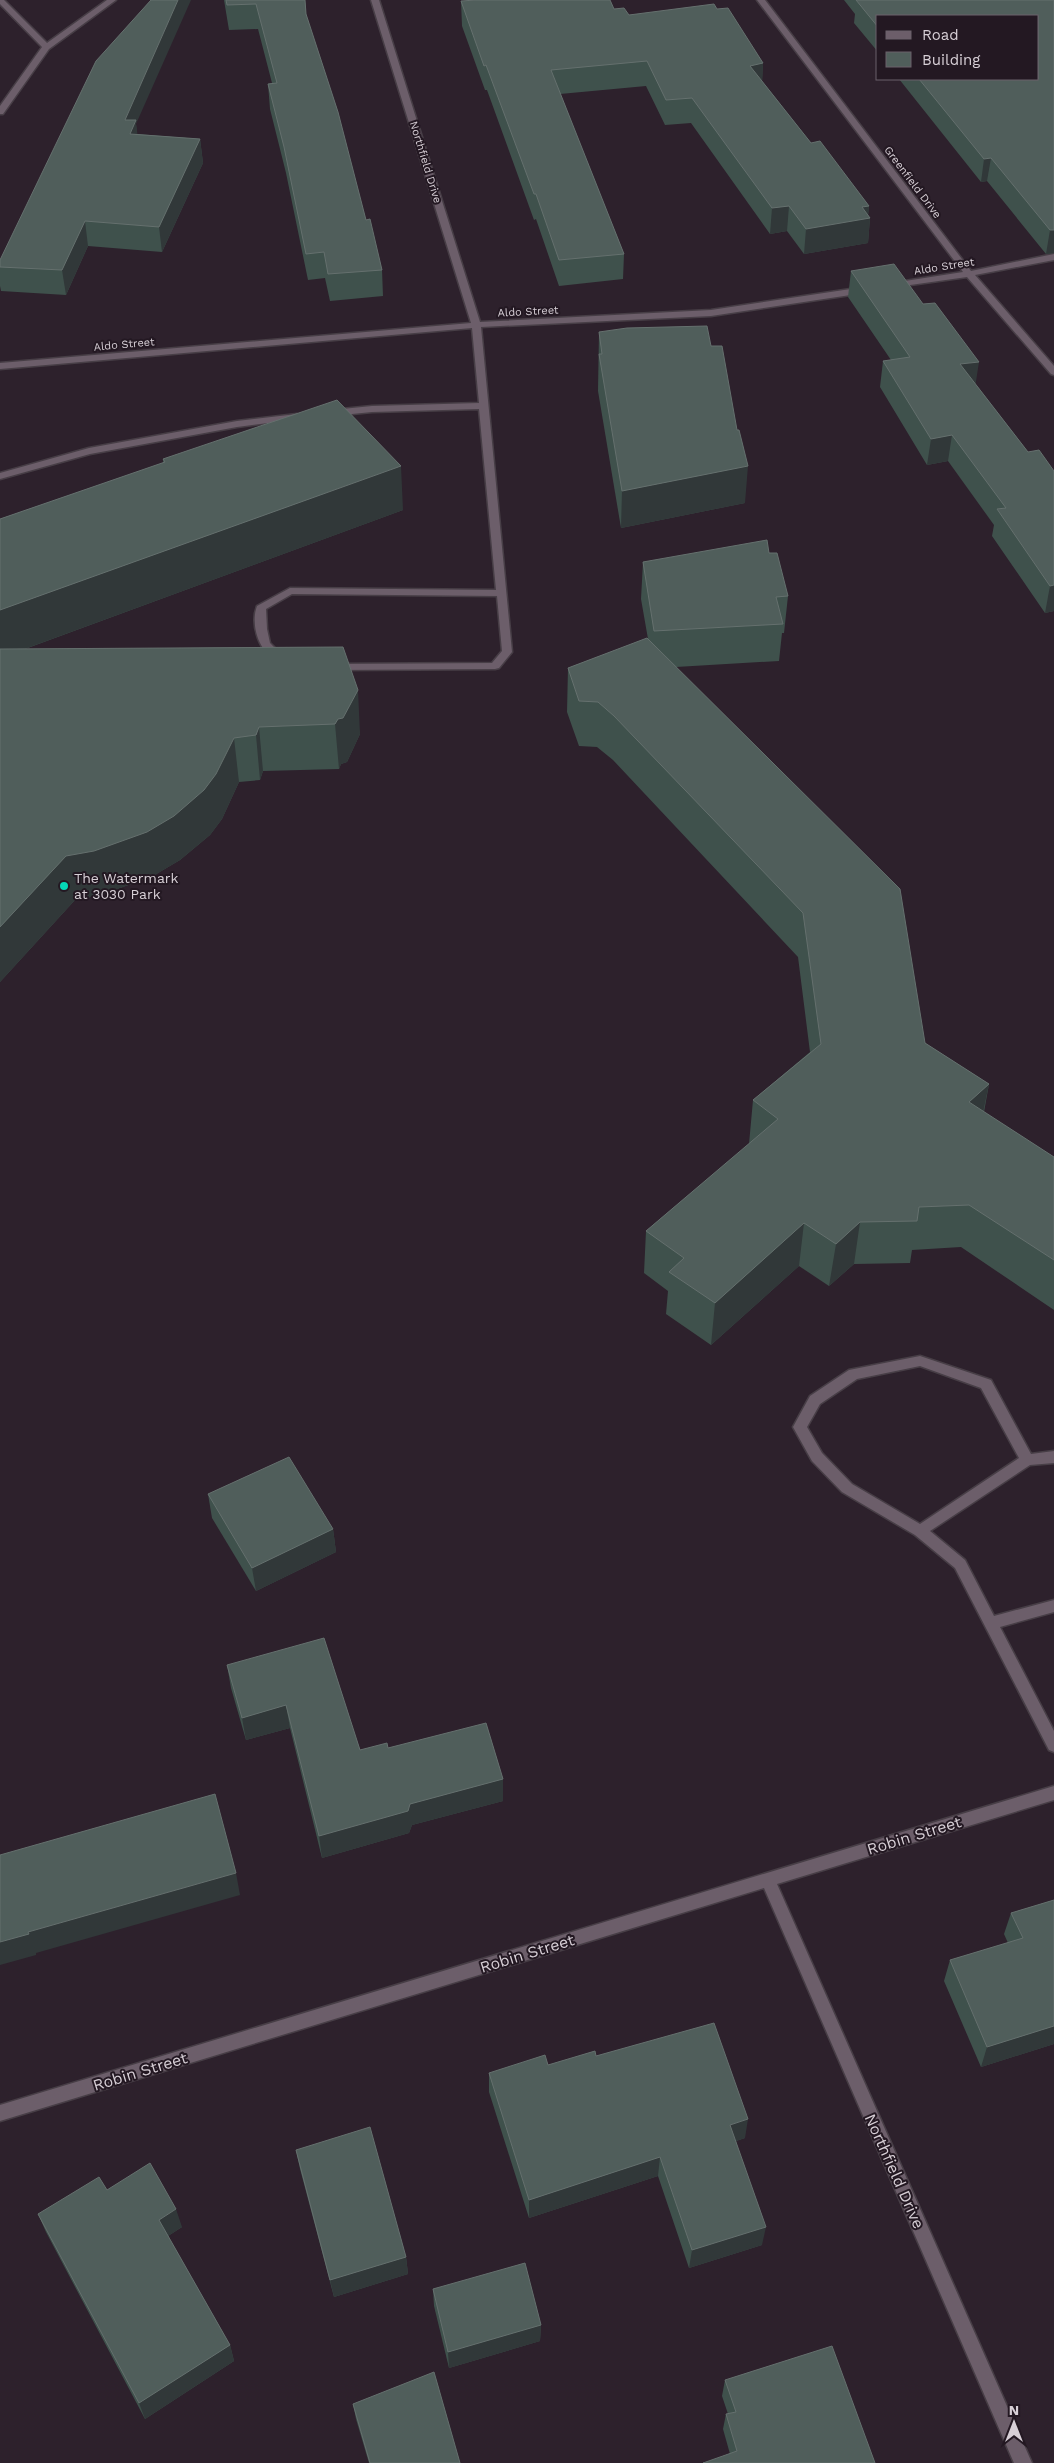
<svg xmlns="http://www.w3.org/2000/svg" width="1054" height="2463" font-family="'Work Sans',sans-serif">
  <style>
    .lines { fill: none; stroke-linecap: round; stroke-linejoin: round }
    .minor-casing { stroke: #473e46; stroke-width: 3 }
    .minor { fill: #6c5e6a; fill-rule: evenodd }
    .wall { fill: #3f514c }
    .shaded-wall { fill: #313839 }
    .building { fill: #505e5b; stroke: #65706e }
    .poi-dot { fill: #05d5b6; stroke: #231822; stroke-width: 2 }
    .labels { text-anchor: middle; stroke-width: 4; stroke-linejoin: round; paint-order: stroke }
    .far-street-label { font-size: 11px; fill: #d7cfd6; stroke: #231822 }
    .poi-label { font-size: 14px; fill: #d7cfd6; stroke: #231822; text-anchor: start }
    .near-street-label { font-size: 16px; fill: #d7cfd6; stroke: #231822 }
  </style>
  <rect width="100%" height="100%" fill="#2d212c"/>
  <g class="lines">
    <defs>
      <g id="minor">
        <polygon points="0,0 4,0 47,43 107,0 116,0 49,49 3,114 0,114 0,106 42,47 0,4"/>
        <path d="M371,0H379L480,322L711,310L864,287L868,290L864,293L711,316L481,327L512,652L499,668L495,669L335,670L330,667L335,664L492,663L502,651L497,596L292,594L266,609L267,629L270,643L284,657L279,660C259,655 250,624 257,606L290,588L496,590L479,409L372,412L332,416L327,413L332,410L372,406L479,403L472,328L0,369V363L471,323Z"/>
        <polygon points="757,0 765,0 971,271 1054,254 1054,260 975,275 1054,366 1054,375 1051,374 967,277 889,288 889,284 892,283 963,272"/>
        <polygon points="297,414 302,417 300,419 237,427 90,454 0,479 0,473 89,448 237,421"/>
        <path d="M920,1356L991,1380L1031,1454L1054,1451V1463L1030,1465L930,1531L965,1560L994,1616L1054,1600V1612L1000,1627L1054,1731V1752L1049,1750L955,1568L915,1535L842,1492L812,1461L793,1427L810,1396L849,1370ZM920,1366L981,1388L1019,1458L920,1524L852,1484L822,1453L807,1427L820,1404L857,1379Z"/>
        <polygon points="1054,1786 1054,1800 777,1884 1032,2463 1014,2463 764,1888 0,2121 0,2105"/>
      </g>
    </defs>
    <use href="#minor" class="minor-casing"/>
    <use href="#minor" class="minor"/>
  </g>
  <g class="wall">
    <polygon points="224,0 305,0 306,14 366,220 382,270 383,296 330,301 325,278 308,280 286,173 270,109 268,84 272,83 258,29 229,30"/>
    <polygon points="844,0 1054,0 1054,253 1046,254 987,181 981,182 899,79 1038,79 878,16 878,52 854,23 855,14"/>
    <polygon points="461,1 614,9 629,15 717,9 763,63 762,81 811,143 869,206 868,215 870,218 868,243 804,254 787,231 770,234 691,123 665,125 646,86 560,94 624,254 623,279 559,286 536,219 534,220 487,90 485,90 462,26"/>
    <polygon points="136,124 137,134 200,139 203,163 162,252 88,246 66,295 1,291 0,286 0,260"/>
    <polygon points="851,271 976,385 1028,452 1054,471 1054,611 1045,613 992,536 994,525 948,461 927,465 880,387 883,361 891,360 848,297"/>
    <polygon points="599,332 711,346 745,503 621,528 598,391"/>
    <polygon points="163,459 403,510 25,649 343,647 360,734 347,762 341,764 339,769 263,771 260,780 239,782 222,819 210,835 180,860 153,876 101,895 75,900 0,982 0,519 163,463"/>
    <polygon points="769,553 788,596 784,633 782,633 779,661 676,667 925,1043 989,1084 984,1112 1054,1157 1054,1310 961,1247 912,1250 910,1263 854,1264 829,1286 799,1266 711,1345 666,1314 668,1291 644,1273 646,1231 749,1144 753,1100 810,1052 798,957 613,760 597,747 579,746 567,712 568,668 648,639 641,599 643,562"/>
    <polygon points="208,1494 333,1529 336,1552 256,1591 212,1518"/>
    <polygon points="227,1665 360,1750 388,1748 503,1779 503,1801 412,1825 409,1833 322,1858 290,1728 246,1740 231,1688"/>
    <polygon points="1054,1900 1054,2044 981,2067 944,1981 950,1960 1008,1943 1004,1934 1011,1913"/>
    <polygon points="596,2056 745,2138 736,2141 762,2245 689,2268 658,2176 529,2218 489,2092 489,2073 548,2065"/>
    <polygon points="296,2150 406,2257 408,2274 334,2297 300,2169"/>
    <polygon points="107,2190 182,2227 168,2236 230,2345 234,2361 145,2419 46,2232 38,2214"/>
    <polygon points="433,2289 541,2325 540,2341 449,2368 434,2306"/>
    <polygon points="725,2380 875,2463 730,2454 723,2429 726,2414 728,2414 722,2396"/>
    <polygon points="353,2404 460,2463 369,2463 356,2419"/>
  </g>
  <g class="shaded-wall">
    <polygon points="178,0 191,0 136,124 139,145 133,158 125,120"/>
    <polygon points="763,63 762,88 750,66"/>
    <polygon points="200,139 203,163 162,252 159,227"/>
    <polygon points="991,158 987,181 981,182 984,159"/>
    <polygon points="789,206 787,231 770,234 772,208"/>
    <polygon points="869,206 868,218 870,218 868,243 804,254 806,229 862,207"/>
    <polygon points="85,221 88,246 66,295 62,270"/>
    <polygon points="1050,230 1054,230 1054,253 1046,254"/>
    <polygon points="979,362 975,388 960,364"/>
    <polygon points="952,435 948,461 927,465 931,439"/>
    <polygon points="401,466 403,510 0,658 0,610"/>
    <polygon points="748,466 745,503 621,528 622,491"/>
    <polygon points="1054,585 1054,611 1045,613 1050,586"/>
    <polygon points="358,690 360,734 347,762 341,764 339,769 335,724"/>
    <polygon points="259,727 263,771 260,780 256,735"/>
    <polygon points="234,738 239,782 222,819 210,835 180,860 153,876 101,895 75,900 0,982 0,927 66,856"/>
    <polygon points="989,1084 980,1127 969,1102"/>
    <polygon points="860,1222 854,1264 829,1286 836,1244"/>
    <polygon points="804,1223 799,1266 711,1345 715,1303"/>
    <polygon points="333,1529 336,1552 256,1591 252,1568"/>
    <polygon points="286,1705 290,1728 246,1740 242,1718"/>
    <polygon points="503,1779 503,1801 412,1825 409,1833 322,1858 319,1836 410,1804"/>
    <polygon points="236,1873 240,1895 36,1953 36,1955 0,1965 0,1942 28,1932"/>
    <polygon points="1054,2026 1054,2044 981,2067 987,2047"/>
    <polygon points="748,2119 745,2138 727,2144 730,2125"/>
    <polygon points="660,2157 658,2176 529,2218 529,2200"/>
    <polygon points="176,2209 182,2227 165,2238 159,2220"/>
    <polygon points="766,2227 762,2245 689,2268 692,2250"/>
    <polygon points="406,2257 408,2274 334,2297 330,2280"/>
    <polygon points="541,2325 540,2341 449,2368 448,2352"/>
    <polygon points="230,2345 234,2361 145,2419 139,2403"/>
  </g>
  <g class="building">
    <polygon points="151,0 178,0 125,120 136,120 130,134 200,139 159,227 85,221 62,270 0,267 0,260 96,61"/>
    <polygon points="226,0 305,0 306,14 338,112 366,220 370,219 382,270 328,274 324,252 306,254 284,147 268,84 277,83 256,4 227,5"/>
    <polygon points="476,0 610,0 614,9 624,8 629,15 714,4 717,9 728,8 763,63 750,66 811,143 820,141 869,206 862,207 870,218 806,229 789,206 772,208 692,98 666,100 647,61 551,70 624,254 559,260 536,194 534,194 486,65 484,66 461,1"/>
    <polygon points="856,0 1054,0 1054,230 1050,230 991,158 984,159 919,79 1038,79 1038,16 878,16 878,27"/>
    <polygon points="894,264 923,304 935,303 979,362 960,364 1028,452 1039,450 1054,471 1054,585 1050,586 997,509 1006,508 952,435 931,439 883,361 910,357 851,271"/>
    <polygon points="707,326 711,346 722,346 737,430 739,430 748,466 622,491 599,354 602,354 599,332 627,328"/>
    <polygon points="337,400 401,466 0,610 0,519 165,462 163,459"/>
    <polygon points="767,540 769,553 777,553 788,596 776,597 783,624 654,631 643,562"/>
    <polygon points="647,638 900,889 925,1043 989,1084 969,1102 1054,1157 1054,1260 969,1205 919,1207 917,1221 860,1222 836,1244 804,1223 715,1303 669,1272 684,1258 646,1231 778,1119 753,1100 821,1044 803,913 614,716 598,702 579,701 568,668"/>
    <polygon points="343,647 358,690 343,718 338,719 335,724 259,727 256,735 234,738 216,774 204,790 174,816 147,832 94,851 66,856 0,927 0,649"/>
    <polygon points="289,1457 333,1529 252,1568 208,1494"/>
    <polygon points="324,1638 360,1750 387,1743 388,1748 486,1723 503,1779 410,1804 408,1811 319,1836 286,1705 242,1718 227,1665"/>
    <polygon points="215,1794 236,1873 28,1932 29,1934 0,1942 0,1855"/>
    <polygon points="1054,1900 1054,2026 987,2047 950,1960 1023,1938 1011,1913"/>
    <polygon points="714,2023 748,2119 730,2125 766,2227 692,2250 660,2157 529,2200 489,2073 545,2055 548,2065 595,2051 596,2056"/>
    <polygon points="370,2127 406,2257 330,2280 296,2150"/>
    <polygon points="150,2163 176,2209 159,2220 230,2345 139,2403 38,2214 99,2177 107,2190"/>
    <polygon points="525,2263 541,2325 448,2352 433,2289"/>
    <polygon points="832,2346 875,2463 703,2463 737,2451 726,2414 736,2412 725,2380"/>
    <polygon points="434,2372 460,2463 370,2463 353,2404"/>
  </g>
  <circle class="poi-dot" cx="64" cy="886" r="5"/>
  <g class="labels">
    <g class="far-street-label">
      <text transform="translate(426 162) rotate(73)" y="4">Northfield Drive</text>
      <text transform="translate(913 182) rotate(53)" y="4">Greenfield Drive</text>
      <text transform="translate(944 266) rotate(-9)" y="4">Aldo Street</text>
      <text transform="translate(528 311) rotate(-3)" y="4">Aldo Street</text>
      <text transform="translate(124 344) rotate(-5)" y="4">Aldo Street</text>
    </g>
    <g class="poi-label">
      <text x="74" y="883">The Watermark<tspan x="74" dy="16">at 3030 Park</tspan></text>
    </g>
    <g class="near-street-label">
      <text transform="translate(914 1835) rotate(-17)" y="6">Robin Street</text>
      <text transform="translate(527 1953) rotate(-17)" y="6">Robin Street</text>
      <text transform="translate(140 2071) rotate(-17)" y="6">Robin Street</text>
      <text transform="translate(895 2171) rotate(66)" y="6">Northfield Drive</text>
    </g>
  </g>
  <rect x="876" y="15" width="162" height="65" fill="#231822" stroke="#6b616a"/>
  <rect x="886" y="31" width="25" height="8" fill="#6c5e6a" stroke="#6b616a"/>
  <text x="922" y="40" font-size="15" fill="#d7cfd6">Road</text>
  <rect x="886" y="52" width="25" height="15" fill="#505e5b" stroke="#6b616a"/>
  <text x="922" y="65" font-size="15" fill="#d7cfd6">Building</text>
  <g transform="translate(1014 2423)" stroke="#231822" stroke-width="4" paint-order="stroke">
  <path d="M0-4L9 19L0 12L-9 19Z" fill="#d7cfd6"/>
  <text y="-8" font-size="14" font-weight="bold" text-anchor="middle" fill="#d7cfd6">N</text>
  </g>
</svg>
